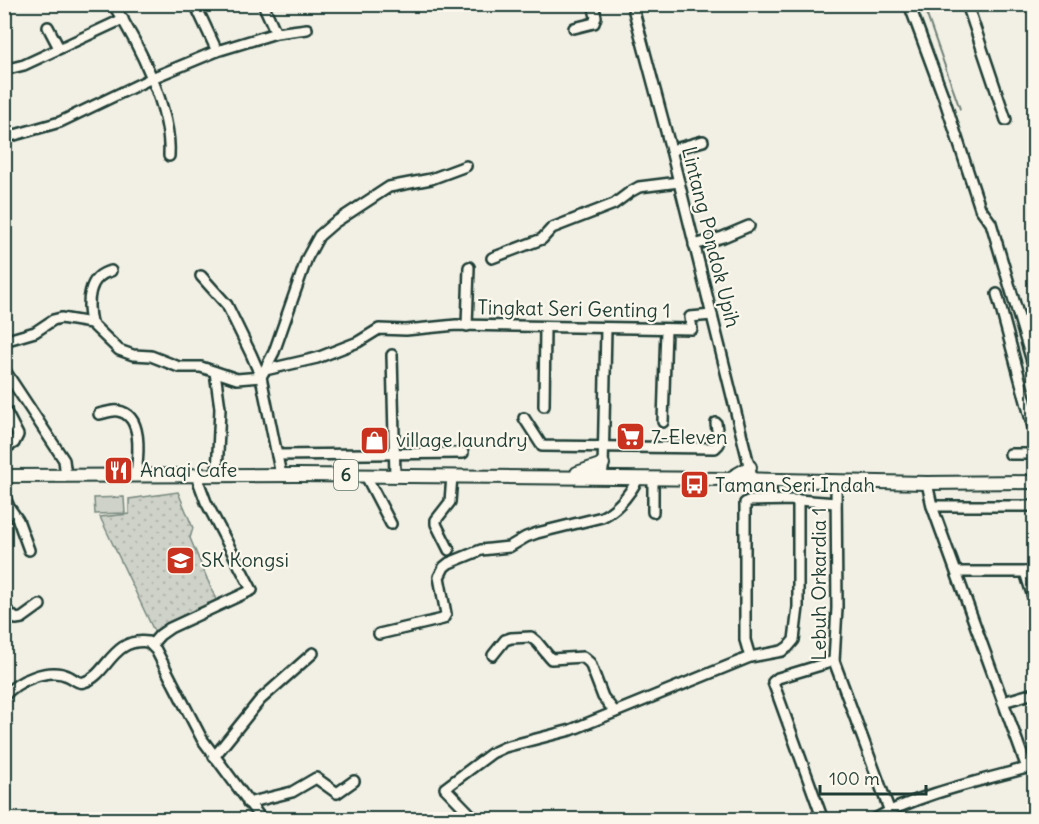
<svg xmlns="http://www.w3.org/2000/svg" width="1039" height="824" font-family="Delius,sans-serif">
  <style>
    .grass { fill: url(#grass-dots); stroke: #77887e; stroke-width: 1.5 }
    .garden { fill: #cfd2c8; stroke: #77887e; stroke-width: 1.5 }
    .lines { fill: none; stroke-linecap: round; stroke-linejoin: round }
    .stream { stroke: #6e7f75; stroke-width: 2 }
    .minor-casing { stroke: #1f3d34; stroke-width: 14 }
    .major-casing { stroke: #1f3d34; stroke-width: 16 }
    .minor { stroke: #fbf7ec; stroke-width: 9 }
    .major { stroke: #fbf7ec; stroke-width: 12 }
    .labels { text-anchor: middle; stroke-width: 4.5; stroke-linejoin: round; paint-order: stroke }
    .shield { fill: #fbf7ec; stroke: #61756b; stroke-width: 1.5 }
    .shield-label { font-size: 18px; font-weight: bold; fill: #1f3d34 }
    .street-label { font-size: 20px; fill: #1f3d34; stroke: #fbf7ec }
    .poi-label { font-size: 20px; fill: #1f3d34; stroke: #fbf7ec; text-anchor: start }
  </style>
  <defs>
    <pattern id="grass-dots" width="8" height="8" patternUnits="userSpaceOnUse" patternTransform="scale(1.5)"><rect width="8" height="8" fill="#cfd2c8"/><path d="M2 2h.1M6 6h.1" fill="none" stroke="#b1b5ac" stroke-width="1.8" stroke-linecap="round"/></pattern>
  </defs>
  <rect width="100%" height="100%" fill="#f2f0e5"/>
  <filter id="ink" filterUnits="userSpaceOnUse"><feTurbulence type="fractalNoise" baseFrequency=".0167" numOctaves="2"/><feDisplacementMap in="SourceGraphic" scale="12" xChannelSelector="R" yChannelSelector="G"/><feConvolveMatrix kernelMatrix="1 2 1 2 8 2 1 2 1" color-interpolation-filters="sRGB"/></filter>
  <g filter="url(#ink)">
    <polygon class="grass" points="178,492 193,528 190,538 217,602 154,631 100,517 129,514 129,499"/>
    <polygon class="garden" points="124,497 125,513 95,514 94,498"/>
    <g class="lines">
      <polyline class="stream" points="923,4 960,109"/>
      <defs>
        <g id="minor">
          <path d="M113,4C138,43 172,109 169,156"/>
          <polyline points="195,4 217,51"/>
          <polyline points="263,4 276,33"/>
          <polyline points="632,4 671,150 751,473"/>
          <polyline points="909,4 945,101 980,208 991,223 1034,368"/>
          <polyline points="967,4 1006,120"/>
          <polyline points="48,27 59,48"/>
          <polyline points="574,28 594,23 596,17 593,4"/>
          <polyline points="4,70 24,65 123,19"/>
          <polyline points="4,138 60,122 152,78 217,51 276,33 307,29"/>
          <polyline points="671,150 703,141"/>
          <polyline points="694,245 723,237 749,226"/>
          <polyline points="492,258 542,239 552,228 614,204 630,192 639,187 679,182"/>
          <polyline points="997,294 1034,431"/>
          <path d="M91,323C87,303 87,276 111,271"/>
          <polyline points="467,326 469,267"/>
          <polyline points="4,341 35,332 53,320 61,318 91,323 119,350 133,355 151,356 179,367 201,367 237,379 261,377 251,354 227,305 201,276"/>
          <polyline points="392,355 395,476"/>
          <polyline points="4,369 64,460 66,476"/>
          <polyline points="265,370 317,358 358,342 379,329 406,330 456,325 692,329 690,317 712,315"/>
          <polyline points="215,372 220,408 217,475"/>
          <polyline points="544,406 545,327"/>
          <polyline points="4,408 18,435 14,443 4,449"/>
          <path d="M99,414C105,413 112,410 118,411C144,415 138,457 136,475"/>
          <polyline points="524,418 542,446 715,448 719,444 716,423"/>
          <polyline points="663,422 666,329"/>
          <polyline points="1010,454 1034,454"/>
          <polyline points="277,455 463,453"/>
          <polyline points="603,470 606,328"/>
          <polyline points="281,475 261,377 274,352 307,258 319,236 334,223 389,187 431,179 466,166"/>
          <polyline points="366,476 391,524"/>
          <polyline points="771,480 771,500"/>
          <polyline points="836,482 837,608 834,661 893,820"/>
          <polyline points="927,483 932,506 1027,768"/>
          <polyline points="4,495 9,507 18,520 29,550"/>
          <polyline points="932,506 1034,506"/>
          <polyline points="653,512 653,479"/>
          <polyline points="449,550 436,524 436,520 450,502 452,476"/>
          <polyline points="957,572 1034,572"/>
          <polyline points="1025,572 1034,600"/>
          <polyline points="4,608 16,619 22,618 40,605"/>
          <path d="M379,634L443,619L446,614L439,577L444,567L449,563L481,550L509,547L526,537L537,533L602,517C617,510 630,493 638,479"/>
          <polyline points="152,644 160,635 170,628 252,590 206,502 196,475"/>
          <polyline points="493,655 505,640 511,638 531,637 537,642 551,659 583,657 590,663 603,697 615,712"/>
          <polyline points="750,657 745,640 745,503 748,501 798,500 836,503"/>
          <path d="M4,696C17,681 48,667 68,676C73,678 78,684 84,682C107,676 112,637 148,642L156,650L202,739L262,820"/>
          <polyline points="1003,702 1034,693"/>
          <polyline points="214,757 260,700 313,653"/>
          <polyline points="248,803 292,792 316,778 337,793 354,781"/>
          <polyline points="476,820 445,788 492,753 505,747 571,730 750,657 782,651 788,647 794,640 798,607 798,500"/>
          <polyline points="823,820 773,682 778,678 834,661"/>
          <path d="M873,820C917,794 984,780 1034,766"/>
        </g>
        <g id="major">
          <polyline points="577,473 603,464"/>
          <polyline points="4,476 298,475 730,479 927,483 1034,482"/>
          <polyline points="731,478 750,467"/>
        </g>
      </defs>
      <use href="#minor" class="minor-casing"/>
      <use href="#major" class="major-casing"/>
      <use href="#minor" class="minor"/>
      <use href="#major" class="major"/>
    </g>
  </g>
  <defs>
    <symbol id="supermarket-square" viewBox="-11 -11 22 22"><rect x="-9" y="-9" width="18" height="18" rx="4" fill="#c8321e" stroke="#fbf7ec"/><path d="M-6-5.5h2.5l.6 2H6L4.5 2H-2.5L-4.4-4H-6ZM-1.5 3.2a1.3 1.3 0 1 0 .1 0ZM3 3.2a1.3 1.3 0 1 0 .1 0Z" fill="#fff"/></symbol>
    <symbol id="shop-square" viewBox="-11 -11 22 22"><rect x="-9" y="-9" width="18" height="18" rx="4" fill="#c8321e" stroke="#fbf7ec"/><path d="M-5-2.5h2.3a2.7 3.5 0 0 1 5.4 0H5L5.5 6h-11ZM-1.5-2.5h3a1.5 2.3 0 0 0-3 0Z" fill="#fff"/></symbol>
    <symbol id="restaurant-square" viewBox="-11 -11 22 22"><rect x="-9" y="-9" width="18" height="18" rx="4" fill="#c8321e" stroke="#fbf7ec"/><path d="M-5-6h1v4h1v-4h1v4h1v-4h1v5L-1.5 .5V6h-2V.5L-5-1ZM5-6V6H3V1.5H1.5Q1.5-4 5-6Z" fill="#fff"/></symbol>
    <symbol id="bus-square" viewBox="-11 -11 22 22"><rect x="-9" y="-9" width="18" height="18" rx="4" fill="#c8321e" stroke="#fbf7ec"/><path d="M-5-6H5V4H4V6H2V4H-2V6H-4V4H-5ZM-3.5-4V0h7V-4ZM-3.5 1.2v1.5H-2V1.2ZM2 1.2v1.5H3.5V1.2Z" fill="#fff"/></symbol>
    <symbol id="school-square" viewBox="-11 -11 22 22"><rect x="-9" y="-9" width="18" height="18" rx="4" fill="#c8321e" stroke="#fbf7ec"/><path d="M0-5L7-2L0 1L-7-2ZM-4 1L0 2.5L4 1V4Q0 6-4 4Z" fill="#fff"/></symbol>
  </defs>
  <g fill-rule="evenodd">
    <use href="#supermarket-square" x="614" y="420" width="33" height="33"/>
    <use href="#shop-square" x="358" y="424" width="33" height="33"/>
    <use href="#restaurant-square" x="102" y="454" width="33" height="33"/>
    <use href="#bus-square" x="678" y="468" width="33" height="33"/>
    <use href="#school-square" x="164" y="544" width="33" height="33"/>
  </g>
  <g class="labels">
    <rect class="shield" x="334" y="460" width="24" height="30" rx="4.5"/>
    <g class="shield-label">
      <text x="346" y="481">6</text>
    </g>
    <g class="street-label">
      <text transform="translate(711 237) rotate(76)" y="7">Lintang Pondok Upih</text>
      <text transform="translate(574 309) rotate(1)" y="7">Tingkat Seri Genting 1</text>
      <text transform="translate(819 584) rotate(-90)" y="7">Lebuh Orkardia 1</text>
    </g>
    <g class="poi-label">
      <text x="651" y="444">7-Eleven</text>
      <text x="396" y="447">village laundry</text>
      <text x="140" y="477">Anaqi Cafe</text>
      <text x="715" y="492">Taman Seri Indah</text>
      <text x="201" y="567">SK Kongsi</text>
    </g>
  </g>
  <rect width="1039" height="824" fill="none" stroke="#fbf7ec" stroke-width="24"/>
  <rect x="12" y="12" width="1015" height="800" fill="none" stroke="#1f3d34" stroke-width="2" filter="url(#ink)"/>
  <path d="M820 785v9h106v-9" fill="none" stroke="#1f3d34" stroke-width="3"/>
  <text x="829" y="785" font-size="18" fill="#1f3d34" stroke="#fbf7ec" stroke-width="4.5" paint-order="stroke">100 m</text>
</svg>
